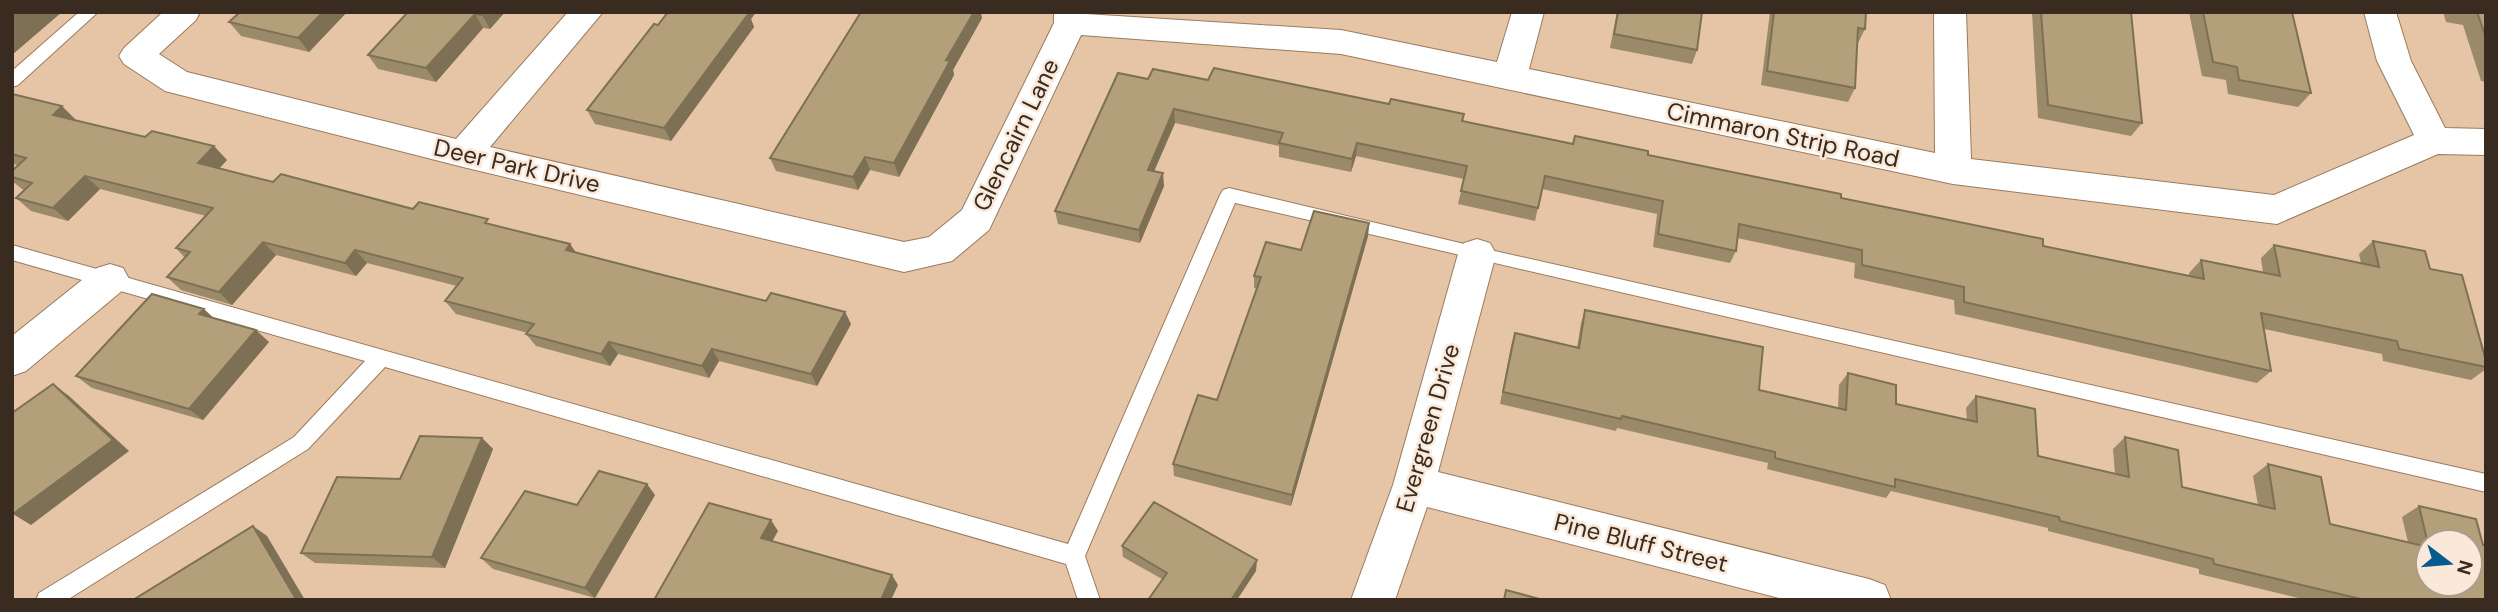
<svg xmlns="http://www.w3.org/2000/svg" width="2498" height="612" font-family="'DM Sans',sans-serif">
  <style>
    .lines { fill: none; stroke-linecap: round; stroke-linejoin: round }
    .service-casing { stroke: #9a7b5f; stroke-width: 2 }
    .minor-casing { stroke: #9a7b5f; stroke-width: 2 }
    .service { fill: #fff; fill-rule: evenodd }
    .minor { fill: #fff; fill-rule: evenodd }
    .wall { fill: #9a8a69; fill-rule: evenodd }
    .shaded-wall { fill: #7d7055 }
    .building { fill: #b3a07a; stroke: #7d7055; stroke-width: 2 }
    .labels { text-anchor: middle; stroke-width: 5; stroke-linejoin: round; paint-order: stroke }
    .street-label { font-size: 24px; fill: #392b1f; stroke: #fae8d9 }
  </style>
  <rect width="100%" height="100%" fill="#e6c4a6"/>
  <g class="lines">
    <defs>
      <g id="service">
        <polygon points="79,12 98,12 18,85 12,87 12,71"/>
        <polygon points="1229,188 1477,247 2486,474 2486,492 1235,203 1085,556 1100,600 1078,600 1066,564 385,367 308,449 67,600 36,600 39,593 294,437 365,361 12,260 12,245 1068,544 1220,195 1223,190"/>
      </g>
      <g id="minor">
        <polygon points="163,12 200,12 196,20 159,54 187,72 456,139 568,12 603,12 490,147 904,242 929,237 962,210 1054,23 1054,12 1341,30 1497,62 1512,12 1544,12 1529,69 1935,153 1934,12 1966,12 1971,159 2274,195 2414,135 2377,61 2364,12 2396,12 2411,61 2445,128 2486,129 2486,155 2438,154 2277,224 1953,184 1341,54 1081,35 989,230 952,261 904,272 463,167 165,91 124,64 119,56 124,48"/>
        <polygon points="1477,239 1490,243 1496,254 1438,472 1869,579 1885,585 1891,600 1787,600 1427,507 1395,600 1351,600 1393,485 1458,254 1464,243"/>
        <polygon points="110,264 123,268 129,279 123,290 26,371 12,376 12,336 97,268"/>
      </g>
    </defs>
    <use href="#service" class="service-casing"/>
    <use href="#minor" class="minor-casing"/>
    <use href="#service" class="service"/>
    <use href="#minor" class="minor"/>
  </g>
  <g class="wall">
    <polygon points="347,12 309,52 241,36 229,22"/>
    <polygon points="408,12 505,12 490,29 483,28 436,82 378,69 368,55"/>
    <polygon points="668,12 756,12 751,19 754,27 671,141 595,124 587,110"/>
    <polygon points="1617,12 1702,12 1697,50 1692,64 1610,48"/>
    <polygon points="1770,12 1866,12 1865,29 1858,43 1857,43 1855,88 1848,102 1761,85"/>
    <polygon points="2032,12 2131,12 2142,123 2131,136 2038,118"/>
    <polygon points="2189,12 2292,12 2311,93 2298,107 2228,94 2226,80 2202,76"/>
    <polygon points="2443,12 2486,12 2486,82 2481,81 2463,25 2446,22"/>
    <polygon points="982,18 953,70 954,75 899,177 870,170 858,190 776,171 770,158"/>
    <polygon points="1148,79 1208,80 1389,104 1462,121 1573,144 1575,136 1648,155 1841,198 2043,246 2189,276 2189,273 2201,260 2263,273 2261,258 2274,245 2361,263 2359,254 2373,241 2430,269 2486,369 2471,380 2383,361 2382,354 2264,329 2271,371 2257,383 1955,314 1954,300 1854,278 1855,263 1737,238 1736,251 1730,263 1653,247 1657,214 1542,189 1535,221 1458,204 1464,179 1356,156 1351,172 1279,157 1279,146 1175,123 1154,171 1164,186 1140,243 1058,224 1055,211"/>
    <polygon points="12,94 76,120 227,160 219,169 273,182 491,224 570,244 576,253 766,301 845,312 851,324 817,386 719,361 709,378 618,354 610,366 536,346 526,334 528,333 456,314 445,301 457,286 367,263 356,276 276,255 232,305 181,290 167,277 185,258 176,248 206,216 100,189 68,221 31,211 16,198 24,190 22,189 12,181 12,171 18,165 12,164"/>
    <polygon points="1369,223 1368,236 1291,506 1174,476 1173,464 1217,400 1257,289 1254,288 1254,276 1301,250"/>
    <path d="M1585,310L1759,390L1838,408L1839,385L1848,373L1896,404L1967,420L1966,408L1976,396L2038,456L2115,474L2113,449L2125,437L2182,487L2258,505L2253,476L2268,464L2330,524L2408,542L2402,517L2419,506L2486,600H2307L2199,574V569L2048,531V528L1891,491L1886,498L1767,469L1768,463L1617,428L1616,431L1500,404L1511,346L1515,333L1577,348L1581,323ZM2428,542L2470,584H2428Z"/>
    <polygon points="214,318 269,342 203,420 92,388 76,376"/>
    <polygon points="482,438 493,449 445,568 315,563 301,553"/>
    <polygon points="655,495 595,598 493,569 481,558 577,505"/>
    <polygon points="1122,546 1256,571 1162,579 1123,557"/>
  </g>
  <g class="shaded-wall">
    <polygon points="17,12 62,12 12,55 12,16"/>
    <polygon points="323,12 347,12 309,52 298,38"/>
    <polygon points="484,12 505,12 490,29 482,15"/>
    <polygon points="742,12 756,12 751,19 754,27 671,141 664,128"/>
    <polygon points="974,12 981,12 982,18 953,70 954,75 899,177 894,163 946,60"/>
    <polygon points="475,14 483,28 436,82 426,68"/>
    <polygon points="62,106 76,120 53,115"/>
    <polygon points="1174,109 1175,123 1149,183 1148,170"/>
    <polygon points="1357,143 1356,156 1351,172 1352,159"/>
    <polygon points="214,146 227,160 211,177 198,163"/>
    <polygon points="865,157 870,170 858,190 853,177"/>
    <polygon points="1163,173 1164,186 1140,243 1139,230"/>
    <polygon points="85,176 100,189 68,221 53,208"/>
    <polygon points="1369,223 1368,236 1291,506 1292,495"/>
    <polygon points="263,242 276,255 232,305 219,292"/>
    <polygon points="570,244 579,257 566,250"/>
    <polygon points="355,250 367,263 356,276 345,263"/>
    <polygon points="204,309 218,322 199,314"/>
    <polygon points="845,312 851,324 817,386 811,374"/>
    <polygon points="256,330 269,342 203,420 189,409"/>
    <polygon points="609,342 618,354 610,366 601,354"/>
    <polygon points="712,349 719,361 709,378 702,366"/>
    <polygon points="53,384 69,396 129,451 31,525 13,514"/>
    <polygon points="482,438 493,449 445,568 432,557"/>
    <polygon points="647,484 655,495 595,598 585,588"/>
    <polygon points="771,520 778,531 768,549 761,538"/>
    <polygon points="253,526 267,536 305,600 295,600"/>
    <polygon points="1257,560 1256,571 1237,600 1231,600"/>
    <polygon points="892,575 898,585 891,600 881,600"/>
  </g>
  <g class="building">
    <polygon points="240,12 323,12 298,38 229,22"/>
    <polygon points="408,12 484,12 482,15 475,14 426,68 368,55"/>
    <polygon points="668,12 749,13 664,128 587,110 654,24 658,25"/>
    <polygon points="861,12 974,12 946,60 950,61 894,163 865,157 853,177 770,158"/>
    <polygon points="1618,12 1702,12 1697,50 1614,34"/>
    <polygon points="1774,12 1866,12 1865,29 1858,28 1855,88 1767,71"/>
    <polygon points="2041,12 2131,12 2142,123 2048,105"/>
    <polygon points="2203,12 2292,12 2311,93 2239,80 2237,67 2213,62"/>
    <polygon points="2477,12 2486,12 2486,38"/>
    <polygon points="1214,68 1389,104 1391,99 1464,114 1462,121 1573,144 1575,136 1648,151 1648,155 1841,194 1841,198 2043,239 2043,246 2204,279 2201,260 2280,276 2274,245 2379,267 2373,241 2425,251 2430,269 2462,275 2486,361 2486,367 2399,349 2397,341 2261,313 2271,371 1964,302 1964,287 1862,265 1862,250 1739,224 1736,251 1658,234 1663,201 1545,176 1538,208 1461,191 1467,166 1357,143 1352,159 1279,143 1283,133 1174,109 1148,170 1163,173 1139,230 1055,211 1118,73 1148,79 1153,69 1208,80"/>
    <polygon points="12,94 62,106 53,115 145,137 152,131 214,146 198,163 273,182 281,174 413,209 419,202 488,219 485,223 570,244 566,250 655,273 766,301 771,293 845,312 811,374 712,349 702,366 609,342 601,354 526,334 534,324 445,301 463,278 355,250 345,263 263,242 219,292 167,277 190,252 176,248 213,208 85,176 53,208 16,198 32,183 12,177 12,171 26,158 12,154"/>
    <polygon points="1314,211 1369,223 1292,495 1173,464 1198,395 1217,400 1261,277 1254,276 1266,242 1301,250"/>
    <polygon points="152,294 204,309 199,314 256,330 189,409 76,376"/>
    <polygon points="1585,310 1763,347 1759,390 1846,410 1848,373 1896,385 1896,404 1977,422 1976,396 2035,409 2038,456 2129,477 2125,437 2178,450 2182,487 2275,509 2268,464 2321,477 2330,524 2428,547 2428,584 2470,584 2470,542 2428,542 2428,544 2419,506 2476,519 2483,545 2486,545 2486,600 2365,600 2214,564 2213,559 2060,521 2059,517 1895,479 1895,487 1775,458 1775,452 1622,416 1621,419 1503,392 1515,333 1579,348"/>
    <polygon points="53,384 113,440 13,514 12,413"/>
    <polygon points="420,436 482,438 432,557 301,553 337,477 400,479"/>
    <polygon points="599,471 647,484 585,588 481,558 525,491 577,505"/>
    <polygon points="1154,502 1257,560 1231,600 1148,600 1167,573 1122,546"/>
    <polygon points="709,503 771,520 761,538 892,575 881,600 654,600"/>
    <polygon points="253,526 296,599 295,600 133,600"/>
    <polygon points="1506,590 1543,600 1504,600"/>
  </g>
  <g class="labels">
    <g class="street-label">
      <text transform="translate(1016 135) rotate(-64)" y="8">Glencairn Lane</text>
      <text transform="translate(1783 135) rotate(12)" y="8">Cimmaron Strip Road</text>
      <text transform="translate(517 166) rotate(13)" y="8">Deer Park Drive</text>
      <text transform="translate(1428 428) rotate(-74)" y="8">Evergreen Drive</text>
      <text transform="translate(1641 543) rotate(14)" y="8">Pine Bluff Street</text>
    </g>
  </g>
  <rect width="2498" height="612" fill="none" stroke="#392b1f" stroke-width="28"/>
  <g transform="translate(2449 563) rotate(106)"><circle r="33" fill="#fae8d9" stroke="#ad9c8f" stroke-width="2"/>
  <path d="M0-5L12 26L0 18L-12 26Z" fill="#065c8e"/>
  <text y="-10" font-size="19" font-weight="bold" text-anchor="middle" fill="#392b1f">N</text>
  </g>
</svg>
